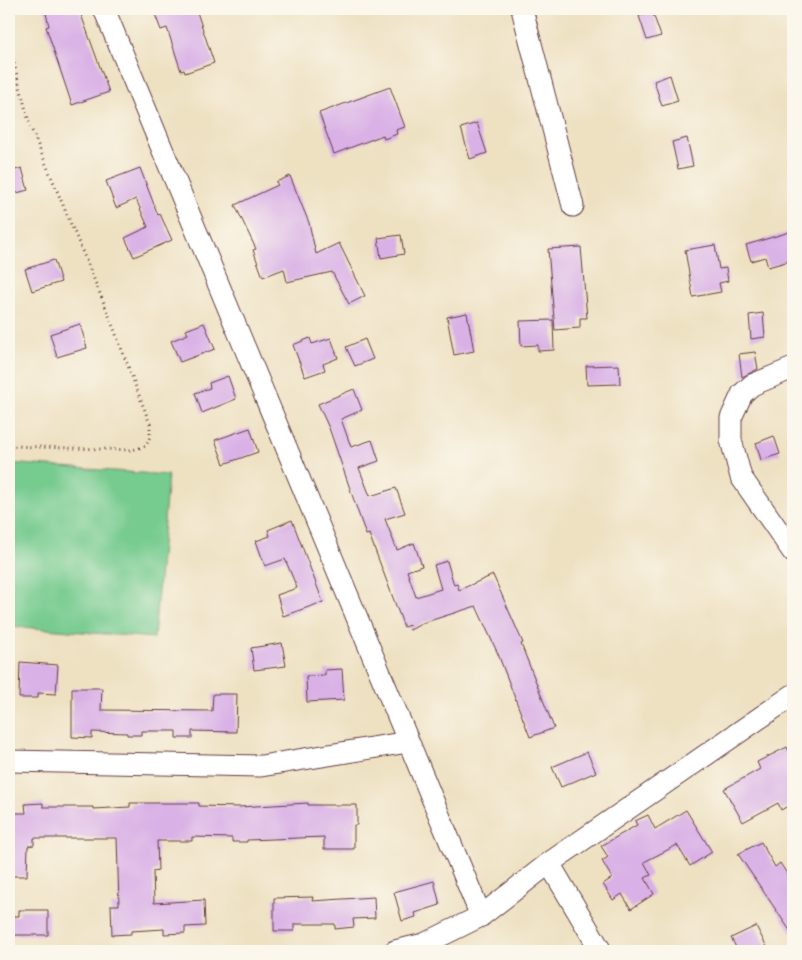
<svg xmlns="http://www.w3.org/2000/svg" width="802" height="960" font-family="'Gentium Book Plus',serif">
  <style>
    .green { fill: #76cb8f; stroke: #60755d }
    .building { fill: #d9b1e6 }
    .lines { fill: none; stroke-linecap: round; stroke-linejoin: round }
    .minor-casing { stroke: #633c42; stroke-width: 23 }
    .path { stroke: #633c42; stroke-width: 3; stroke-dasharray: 1 4; stroke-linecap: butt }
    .minor { stroke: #fff; stroke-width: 21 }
  </style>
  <rect width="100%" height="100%" fill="#fbf7ec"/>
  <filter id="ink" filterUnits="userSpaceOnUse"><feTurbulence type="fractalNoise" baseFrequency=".02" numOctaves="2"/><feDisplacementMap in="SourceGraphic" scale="10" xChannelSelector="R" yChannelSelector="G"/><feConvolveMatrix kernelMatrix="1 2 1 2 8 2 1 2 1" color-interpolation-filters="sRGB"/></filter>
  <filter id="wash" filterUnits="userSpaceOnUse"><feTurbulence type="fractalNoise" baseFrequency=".0096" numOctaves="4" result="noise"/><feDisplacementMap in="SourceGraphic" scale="20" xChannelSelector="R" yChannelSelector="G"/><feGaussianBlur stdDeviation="1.12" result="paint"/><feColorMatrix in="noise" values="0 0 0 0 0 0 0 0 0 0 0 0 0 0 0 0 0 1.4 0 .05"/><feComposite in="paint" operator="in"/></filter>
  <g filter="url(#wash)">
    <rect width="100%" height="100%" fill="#eee1c2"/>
    <polygon class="green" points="9,463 168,475 154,638 9,626"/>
    <g id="blocks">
      <g class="building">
        <polygon points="45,9 79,9 109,92 72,105 46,27 49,26"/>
        <polygon points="153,9 196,9 214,63 185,73 184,70 181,71 167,28 161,30"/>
        <polygon points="652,11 661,36 647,40 639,16"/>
        <polygon points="670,75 678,101 662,106 654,81"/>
        <polygon points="390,87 405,127 396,130 397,134 384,139 383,135 334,154 319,113"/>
        <polygon points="477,123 487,153 470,159 461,128"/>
        <polygon points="687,138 693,166 678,169 672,142"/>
        <polygon points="22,168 28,190 9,195 9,172"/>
        <polygon points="140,168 158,215 160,214 172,240 134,257 125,238 148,227 136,199 116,208 106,181"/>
        <polygon points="290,176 309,223 316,254 339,243 365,296 349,304 332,272 287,282 284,269 263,277 253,250 256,249 235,205 278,185 276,182"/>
        <polygon points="793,231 793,260 768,267 765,257 751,261 746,245"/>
        <polygon points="401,235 404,254 381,258 378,238"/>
        <polygon points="715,245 719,269 726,268 728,281 719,283 721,292 693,297 685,250"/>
        <polygon points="581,247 587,318 580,318 580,328 555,330 548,249"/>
        <polygon points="54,260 61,282 32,291 25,269"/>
        <polygon points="467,313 474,351 454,355 447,317"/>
        <polygon points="763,313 765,337 751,339 749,315"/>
        <polygon points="553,320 554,350 538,351 538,345 521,346 520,321"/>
        <polygon points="204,323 215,349 180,362 171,341 188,334 186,330"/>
        <polygon points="80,324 87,348 57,357 50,334"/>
        <polygon points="310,338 312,344 331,338 338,358 323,364 325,370 305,377 293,345"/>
        <polygon points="365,339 373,359 355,366 346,347"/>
        <polygon points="755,352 758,369 742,377 739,354"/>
        <polygon points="619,365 620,384 587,385 586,366"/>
        <polygon points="228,376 236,399 202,413 195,393 210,388 209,383"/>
        <polygon points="354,389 362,410 341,419 351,447 372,440 379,461 359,468 370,496 396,488 405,513 385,519 397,550 414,543 422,566 407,571 416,597 441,589 434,565 447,561 454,585 457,584 459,590 493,575 523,643 521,644 554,728 530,737 498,654 476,606 423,623 410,630 409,625 404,627 369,534 366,535 329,428 318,404"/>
        <polygon points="250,428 258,452 224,464 215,440"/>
        <polygon points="774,436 780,454 761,460 756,443"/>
        <polygon points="292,520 323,602 283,616 277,595 297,588 285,559 265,566 256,541 270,536 268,530"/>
        <polygon points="282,643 286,666 254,670 251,648"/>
        <polygon points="20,662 58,665 56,694 38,693 38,698 19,698"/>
        <polygon points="342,669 344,700 307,702 306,676 325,675 325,670"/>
        <polygon points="72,688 102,688 101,710 212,711 213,694 237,694 236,732 192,731 192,738 176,738 176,731 141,731 141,735 127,735 127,733 92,732 92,738 72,737"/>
        <polygon points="787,747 793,760 793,803 781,810 778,803 743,822 724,789 760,769 757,762"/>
        <polygon points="587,752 596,772 561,787 552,767"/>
        <polygon points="43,803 43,807 93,807 93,809 130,807 130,803 199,803 199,806 239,807 308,803 308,805 357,805 357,825 354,825 354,849 324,849 324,837 247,840 247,842 232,842 232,838 192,837 192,841 157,841 158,870 153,871 154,903 204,900 205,926 185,927 185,933 164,934 164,929 131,931 131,934 112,935 111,905 119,905 117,838 34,838 34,845 28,846 27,876 9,876 9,813 26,813 25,804"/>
        <polygon points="686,810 712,852 690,866 677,845 644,862 651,875 645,878 654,894 631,909 622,894 613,900 603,884 612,878 602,861 608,857 601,846 637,825 635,821 648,815 655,829"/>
        <polygon points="761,842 775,867 780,863 793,883 793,935 738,854"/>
        <polygon points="434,881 440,905 415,913 416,917 402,921 394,892"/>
        <polygon points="313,897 312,901 374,897 375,918 353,919 354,927 335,929 335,924 294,924 294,931 274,931 274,898"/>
        <polygon points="19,910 48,910 48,935 9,935 9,916 19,916"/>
        <polygon points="756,926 769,951 738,951 731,938"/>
      </g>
    </g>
  </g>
  <g filter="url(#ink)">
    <use href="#blocks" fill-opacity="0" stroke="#633c42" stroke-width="1"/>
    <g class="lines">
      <defs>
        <g id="minor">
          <polyline points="104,9 481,916"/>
          <polyline points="522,9 573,206"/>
          <polyline points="793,368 752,385 742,394 731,418 731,440 741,477 793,552"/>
          <polyline points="9,761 261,766 408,742"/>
          <polyline points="549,863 601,951"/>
          <polyline points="395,951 424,944 481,916 549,863 793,695"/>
        </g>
      </defs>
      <use href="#minor" class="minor-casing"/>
      <polyline class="path" points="9,44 30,126 106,308 150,424 150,437 146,446 132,450 9,446"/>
      <use href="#minor" class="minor"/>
    </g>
  </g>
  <rect width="802" height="960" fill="none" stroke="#fbf7ec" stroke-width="30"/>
</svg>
